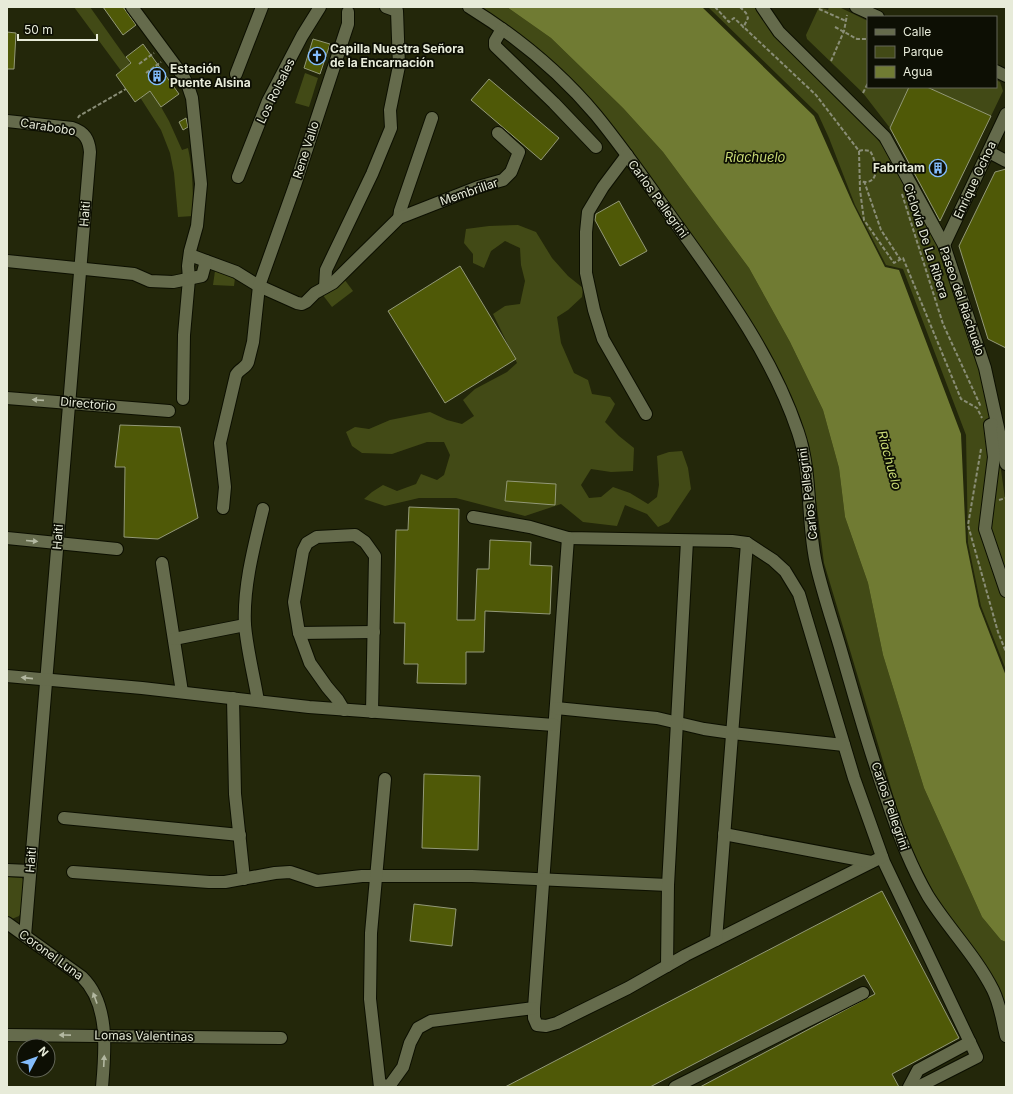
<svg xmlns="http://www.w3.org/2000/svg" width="1013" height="1094" font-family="Inter,sans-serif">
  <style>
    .green { fill: #424a16 }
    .water { fill: #707b33 }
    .building { fill: #4f5907; stroke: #939978 }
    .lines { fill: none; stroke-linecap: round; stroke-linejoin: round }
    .minor-casing { stroke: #0c0f00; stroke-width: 14 }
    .path { stroke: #8a8e77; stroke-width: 2; stroke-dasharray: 4 2; stroke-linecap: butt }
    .minor { stroke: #656b4c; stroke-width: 12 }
    .oneway { fill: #b3b8a1 }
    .labels { text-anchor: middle; stroke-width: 3.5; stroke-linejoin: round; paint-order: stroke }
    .poi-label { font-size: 12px; font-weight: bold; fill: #e7ebd9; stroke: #0d0f04; text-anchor: start }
    .street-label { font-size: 12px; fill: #e7ebd9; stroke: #0d0f04 }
    .water-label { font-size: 13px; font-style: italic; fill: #c8d974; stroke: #0d0f04 }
  </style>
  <rect width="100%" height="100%" fill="#23270a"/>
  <g class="green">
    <path d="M74,7H90L161,107L169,121L182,150L188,148C193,171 193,193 193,216L178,217L174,173L170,153L161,130L136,91Z"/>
    <polygon points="476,7 507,7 551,38 623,108 663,152 749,268 790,342 823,410 839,468 845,517 868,583 883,655 924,788 982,917 1001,940 1006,942 1006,1009 998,987 934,893 908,845 824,563 809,444 774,363 718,273 616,136"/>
    <polygon points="708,7 754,7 760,14 861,118 878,140 884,148 941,251 942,258 954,286 980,370 995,427 1006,506 1006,670 981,606 968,543 966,435 903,269 886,265 855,205 829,138 818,114"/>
    <polygon points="819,7 828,10 829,7 839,7 868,21 868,87 909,87 890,128 863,93 807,39 806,35"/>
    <polygon points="305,73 318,78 309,107 295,103"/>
    <polygon points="996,80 1000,82 1003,91 991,116 927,87 996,87"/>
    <polygon points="518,225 536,232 552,258 568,276 583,288 582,297 568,310 557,317 561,343 574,373 588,380 592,394 610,397 615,404 611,412 605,422 619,436 634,448 633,471 611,472 591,469 581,485 589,498 601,497 613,487 630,493 648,504 657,497 659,485 657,456 669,452 682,451 688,468 691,489 669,522 658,527 647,514 625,505 617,526 583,522 561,504 525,516 456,498 419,498 385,506 364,499 372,492 383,485 397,491 416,484 421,474 437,480 444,475 450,455 444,442 427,442 392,454 362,453 352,446 346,432 355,427 369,429 390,420 430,412 447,420 462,424 474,416 463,400 475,389 507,372 517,363 493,314 505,306 520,304 525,281 521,265 520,248 505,241 491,251 484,268 473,263 473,254 464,243 466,229 489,226"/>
    <polygon points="215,271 235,278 234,286 213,285"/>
    <polygon points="344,279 353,291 332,307 322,294"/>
    <polygon points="7,877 22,878 24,881 21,913 19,916 12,919 7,917"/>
  </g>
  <polygon class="water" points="507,7 702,7 814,116 853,204 885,267 899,270 961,434 966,542 979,606 1006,676 1006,942 1001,940 982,917 924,788 883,655 868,583 845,517 839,468 823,410 790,342 749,268 663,152 623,108 551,38"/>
  <g class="building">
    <polygon points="103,7 123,7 136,25 123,35"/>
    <polygon points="7,32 16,33 14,69 7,69"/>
    <polygon points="313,39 330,44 320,74 304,68"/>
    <polygon points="143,44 179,94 161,107 150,91 135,102 116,75 131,63 126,57"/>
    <polygon points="489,79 559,138 541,160 471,100"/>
    <polygon points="909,87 927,87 991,116 940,221 890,128"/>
    <polygon points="186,118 188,127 183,130 179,122"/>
    <polygon points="1006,169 1006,348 988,339 959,246 995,172"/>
    <polygon points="619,201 647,251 620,266 595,220 596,214"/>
    <polygon points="460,266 516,359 445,403 388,311"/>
    <polygon points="120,425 180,427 198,518 158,539 124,537 125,467 115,467"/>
    <polygon points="507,481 556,484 555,505 505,501"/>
    <polygon points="409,507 459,509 457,620 475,620 477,569 489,569 490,540 531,542 530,565 552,566 550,614 485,611 484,652 466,652 466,684 417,683 418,664 404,664 405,623 394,623 396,530 408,530"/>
    <polygon points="424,774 480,776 478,850 422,848"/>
    <polygon points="882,891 959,1038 892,1074 899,1087 700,1087 875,994 864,975 650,1087 505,1087"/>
    <polygon points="414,904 456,909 452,946 410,941"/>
  </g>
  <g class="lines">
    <defs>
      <g id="minor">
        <polyline points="132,7 183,76 188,86 192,98 201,184 197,226 190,251 188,266 189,279 184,335 183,399"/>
        <path d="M469,7C516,36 560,72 596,115C628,154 656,196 685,236C729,297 774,360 798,432C813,476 806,524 817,568C824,597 834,626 842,654C856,702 869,750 886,797C897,831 910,865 928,896C948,928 976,956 993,990C1000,1004 1002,1020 1006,1036"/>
        <polyline points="762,7 779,32 885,137 944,245 985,368 1006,464"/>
        <polyline points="856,7 878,17"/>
        <polyline points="502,29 495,41 495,46 554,103 596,147"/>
        <polyline points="996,71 1006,76"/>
        <polyline points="236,74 262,7"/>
        <path d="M7,121L72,128C85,132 89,140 90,152L25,936"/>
        <polyline points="989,152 1006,161"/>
        <polyline points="627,155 603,187 588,212 586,232 586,273 594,310 603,339 646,414"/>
        <polyline points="238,177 268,101 302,36 320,7"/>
        <polyline points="399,218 400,211 432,118"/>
        <polyline points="944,245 1006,114"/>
        <polyline points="190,255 236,272 259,286 297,303 302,304 306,302 315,293 333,283 399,218 478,187 503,180 511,172 519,152 498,133"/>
        <polyline points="7,261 134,274 150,281 173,282 202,276 206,261"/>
        <polyline points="325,287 326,270 372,174 391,128 390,110 399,66 397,11 386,7"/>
        <polyline points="7,398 169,411"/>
        <polyline points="992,424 990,425 994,457 985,529 1006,591"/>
        <path d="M223,508L225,487L220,443L236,375C239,369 246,368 248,362L253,342L259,286L295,185L348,24V12"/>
        <polyline points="473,517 530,527 568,538 732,541 747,543 773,560 785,571 799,594 854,778 884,862 977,1057 918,1087"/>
        <polyline points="7,538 117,549"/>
        <polyline points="568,538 534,1008 534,1018 537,1025 546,1026 557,1023 628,988 686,955 882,857"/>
        <polyline points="162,563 182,692"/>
        <polyline points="299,633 374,632"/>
        <polyline points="174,639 245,625"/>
        <polyline points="7,676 142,688 309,707 554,725"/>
        <polyline points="233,698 235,794 244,879"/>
        <path d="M258,701C254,676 247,650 245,625C243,587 254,546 263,509"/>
        <polyline points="556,708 657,718 704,729 732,733 844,745"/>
        <polyline points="344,710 338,700 327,687 310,663 299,633 294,602 303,551 307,543 317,537 355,535 365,542 375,556 372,712"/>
        <polyline points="64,818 240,835"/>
        <polyline points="724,834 871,862"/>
        <polyline points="7,870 30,871"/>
        <polyline points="73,872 209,882 225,882 275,873 290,872 317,881 362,876 472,876 668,885"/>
        <path d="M7,923L82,977C110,1004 105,1052 102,1087"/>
        <polyline points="716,940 747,543"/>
        <polyline points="667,966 668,885 687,541"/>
        <polyline points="7,1035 281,1038"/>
        <polyline points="380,1086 390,1085 403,1067 410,1043 418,1028 431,1021 534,1008"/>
        <polyline points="380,1087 370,999 371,933 385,779"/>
        <polyline points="675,1087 863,993"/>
        <polyline points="909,1087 918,1070 970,1042"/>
      </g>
    </defs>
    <use href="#minor" class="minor-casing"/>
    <g class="path">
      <polyline points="715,7 729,22 734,18 816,95 859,151 860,190 864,220 894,263 903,258 961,399 977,408 982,418"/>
      <polyline points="740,7 746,13 748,18 743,28"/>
      <polyline points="819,9 846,21"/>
      <polyline points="835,27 857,39 868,39"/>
      <polyline points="831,61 844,31 847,15"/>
      <polyline points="139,64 154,53"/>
      <polyline points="146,73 161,62"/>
      <polyline points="863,93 868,83"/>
      <polyline points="78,118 79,116 126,89"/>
      <path d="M859,151L863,150L870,151C878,163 880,187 860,181"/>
      <polyline points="864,181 881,230 900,259"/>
      <polyline points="902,194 943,324 981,407"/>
      <polyline points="981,449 968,525 998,632 1006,652"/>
      <polyline points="999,500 1006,498"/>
    </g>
    <use href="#minor" class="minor"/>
  </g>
  <defs><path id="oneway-solid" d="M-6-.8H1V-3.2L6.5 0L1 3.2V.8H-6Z"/></defs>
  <g class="oneway">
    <use href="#oneway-solid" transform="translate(38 400) rotate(-176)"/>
    <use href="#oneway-solid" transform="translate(32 541) rotate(5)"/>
    <use href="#oneway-solid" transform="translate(27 678) rotate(-174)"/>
    <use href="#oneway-solid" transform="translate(95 998) rotate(-110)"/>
    <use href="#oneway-solid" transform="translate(65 1035) rotate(-179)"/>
    <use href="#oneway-solid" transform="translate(104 1061) rotate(-87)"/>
  </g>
  <defs>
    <symbol id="church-ring" viewBox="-11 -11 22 22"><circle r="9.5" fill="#0d0f04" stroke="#83bcfb" stroke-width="1.5"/><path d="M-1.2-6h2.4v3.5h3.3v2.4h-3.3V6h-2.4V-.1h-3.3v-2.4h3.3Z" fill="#83bcfb"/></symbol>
    <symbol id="building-ring" viewBox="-11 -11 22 22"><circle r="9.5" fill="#0d0f04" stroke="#83bcfb" stroke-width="1.5"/><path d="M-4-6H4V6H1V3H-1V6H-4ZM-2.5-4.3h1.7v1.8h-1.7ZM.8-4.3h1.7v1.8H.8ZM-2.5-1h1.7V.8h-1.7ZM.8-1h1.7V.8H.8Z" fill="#83bcfb"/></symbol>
  </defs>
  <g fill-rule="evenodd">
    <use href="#church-ring" x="307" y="46" width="20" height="20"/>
    <use href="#building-ring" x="147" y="66" width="20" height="20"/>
    <use href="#building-ring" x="928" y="158" width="20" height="20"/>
  </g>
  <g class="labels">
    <g class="poi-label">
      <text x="330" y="53">Capilla Nuestra Señora<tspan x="330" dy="14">de la Encarnación</tspan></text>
      <text x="170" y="73">Estación<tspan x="170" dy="14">Puente Alsina</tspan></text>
      <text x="925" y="172" text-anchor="end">Fabritam</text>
    </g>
    <g class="street-label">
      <text transform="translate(276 91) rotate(-64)" y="4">Los Rolsales</text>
      <text transform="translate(48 127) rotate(9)" y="4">Carabobo</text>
      <text transform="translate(306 150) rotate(-72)" y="4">Rene Vallo</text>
      <text transform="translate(975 180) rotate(-65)" y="4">Enrique Ochoa</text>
      <text transform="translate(469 192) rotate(-19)" y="4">Membrillar</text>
      <text transform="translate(658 199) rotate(54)" y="4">Carlos Pellegrini</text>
      <text transform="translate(85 214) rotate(-85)" y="4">Haiti</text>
      <text transform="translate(926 241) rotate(72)" y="4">Ciclovía De La Ribera</text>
      <text transform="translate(962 301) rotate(71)" y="4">Paseo del Riachuelo</text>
      <text transform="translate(88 404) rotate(5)" y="4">Directorio</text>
      <text transform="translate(808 494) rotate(-97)" y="4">Carlos Pellegrini</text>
      <text transform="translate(58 537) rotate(-85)" y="4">Haiti</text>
      <text transform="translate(890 806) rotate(71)" y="4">Carlos Pellegrini</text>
      <text transform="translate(31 860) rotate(-85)" y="4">Haiti</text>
      <text transform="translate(51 955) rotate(36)" y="4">Coronel Luna</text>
      <text transform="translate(144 1036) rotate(1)" y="4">Lomas Valentinas</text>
    </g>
    <g class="water-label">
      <text x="755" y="162">Riachuelo</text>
      <text transform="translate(890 460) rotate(75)" y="5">Riachuelo</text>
    </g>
  </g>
  <rect width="1013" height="1094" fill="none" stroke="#e7ebd9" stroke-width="16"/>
  <rect x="867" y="16" width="130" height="72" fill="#0d0f04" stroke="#646759"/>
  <rect x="875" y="29" width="20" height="6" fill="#656b4c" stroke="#646759"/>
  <text x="903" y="36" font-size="12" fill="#e7ebd9">Calle</text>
  <rect x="875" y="46" width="20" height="12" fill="#424a16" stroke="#646759"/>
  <text x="903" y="56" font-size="12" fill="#e7ebd9">Parque</text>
  <rect x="875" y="66" width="20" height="12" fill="#707b33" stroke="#646759"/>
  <text x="903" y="76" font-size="12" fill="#e7ebd9">Agua</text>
  <g transform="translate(36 1058) rotate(49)"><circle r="19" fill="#0d0f04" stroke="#646759"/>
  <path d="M0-3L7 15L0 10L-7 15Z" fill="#83bcfb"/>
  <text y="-6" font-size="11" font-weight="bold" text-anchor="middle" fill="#e7ebd9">N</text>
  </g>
  <path d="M18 34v6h79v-6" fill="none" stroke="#e7ebd9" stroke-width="2"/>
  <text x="24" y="34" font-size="12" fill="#e7ebd9" stroke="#0d0f04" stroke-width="3" paint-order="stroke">50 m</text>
</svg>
